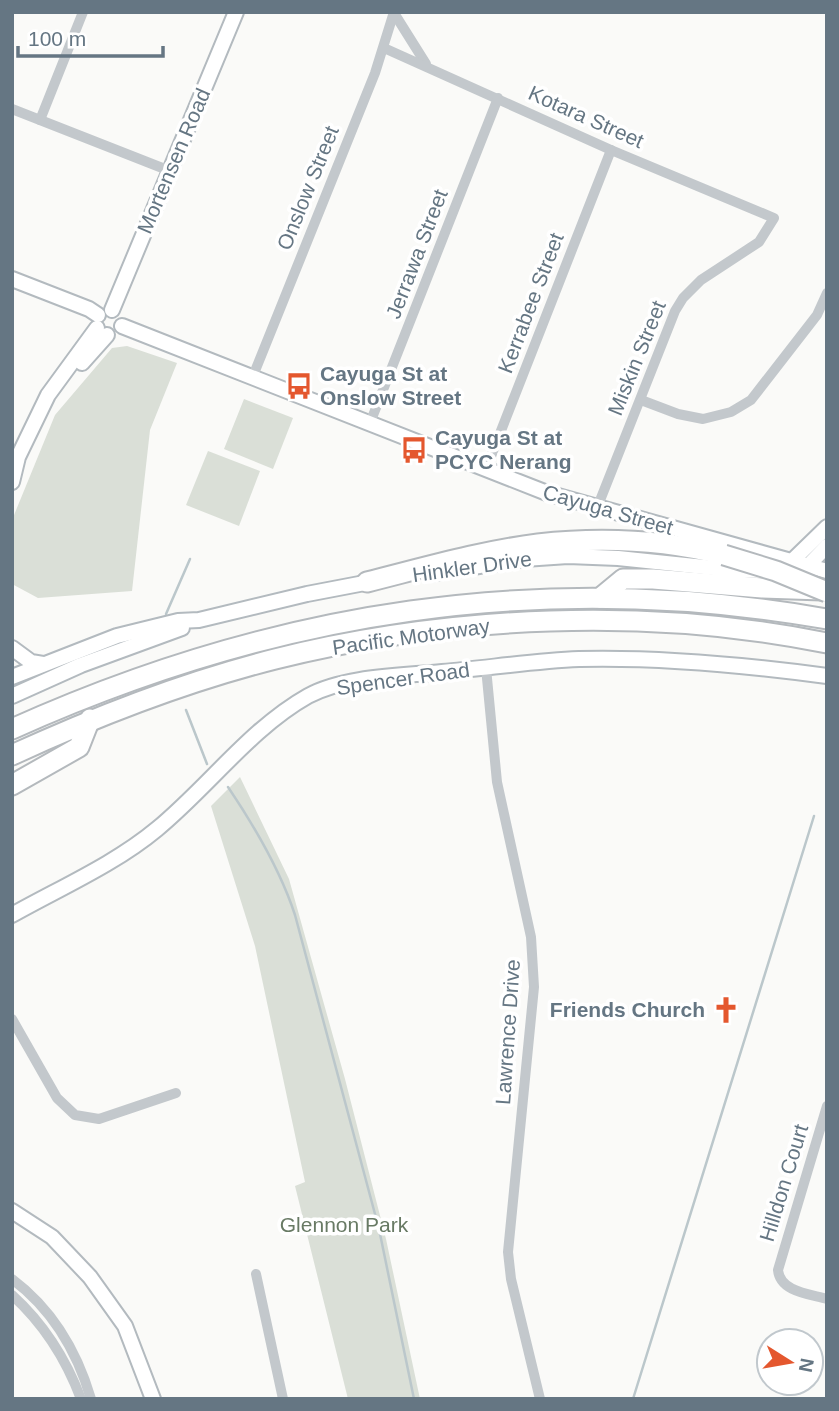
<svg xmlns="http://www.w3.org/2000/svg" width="839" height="1411" font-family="Helvetica,sans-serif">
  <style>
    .green { fill: #dadfd7 }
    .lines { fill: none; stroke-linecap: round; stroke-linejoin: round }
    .stream { stroke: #bbc7cb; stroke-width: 2.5 }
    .secondary-casing { stroke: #b3babf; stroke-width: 18 }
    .highway-casing { stroke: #b4b9bd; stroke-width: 23 }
    .street { stroke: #c3c8cc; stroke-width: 10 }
    .secondary { stroke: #fff; stroke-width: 14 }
    .highway { stroke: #fff; stroke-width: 19 }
    .highway-bridge-casing { stroke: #b4b9bd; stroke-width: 23; stroke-linecap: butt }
    .highway-bridge { stroke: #fff; stroke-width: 19 }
    .labels { text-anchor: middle; stroke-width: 7; stroke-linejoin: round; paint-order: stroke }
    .street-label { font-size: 21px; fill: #657683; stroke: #fff }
    .poi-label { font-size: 21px; font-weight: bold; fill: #657683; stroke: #fff; text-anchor: start }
    .park-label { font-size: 21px; fill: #687a64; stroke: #fff }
  </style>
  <rect width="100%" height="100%" fill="#fafaf8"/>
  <g class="green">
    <polygon points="127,346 177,363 150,430 132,591 38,598 12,584 12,520 55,415 112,348"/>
    <polygon points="244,399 293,418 273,469 224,449"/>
    <polygon points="208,451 260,471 239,526 186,505"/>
    <polygon points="240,777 289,879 345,1079 386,1239 420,1399 348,1399 295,1186 305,1182 255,946 211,806"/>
  </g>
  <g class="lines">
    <g class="stream">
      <polyline points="166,614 190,559"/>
      <polyline points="186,710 207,764"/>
      <path d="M228,787C255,827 280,869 295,915L379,1229L414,1399"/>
      <polyline points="633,1399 814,816"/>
    </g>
    <defs>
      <g id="secondary">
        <polyline points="12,279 89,309 98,315"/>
        <polyline points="112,310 236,12"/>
        <polyline points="122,326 547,493 827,571"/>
        <polyline points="82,363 107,335"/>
        <polyline points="12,482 18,457 48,395 97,328"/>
        <polyline points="804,570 827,546"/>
        <polyline points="429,574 524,559 568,556 618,558 733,570 764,571 793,560 827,527"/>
        <polyline points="12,648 31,662 43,664"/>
        <polyline points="12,677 117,636 178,621 199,620 307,594 375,581"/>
        <polyline points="12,696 81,665 182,628"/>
        <path d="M12,915C60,888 115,864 157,829C208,787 251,728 308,696C344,676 402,676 442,672C488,668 534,661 579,659C662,657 745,665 827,676"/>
        <polyline points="12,1211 52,1237 90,1277 125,1326 153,1399"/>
      </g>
      <g id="highway">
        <path d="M367,582C423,568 481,551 538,544C600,537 664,540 724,555"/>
        <polyline points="600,598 623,579 653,579 762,588 822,590"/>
        <path d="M12,729C274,611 542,569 827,619"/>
        <path d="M12,755C97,716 184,682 275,659C450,615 650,607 827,643"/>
        <polyline points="12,785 79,747 90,719"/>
      </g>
    </defs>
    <use href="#secondary" class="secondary-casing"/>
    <use href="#highway" class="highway-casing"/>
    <g class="street">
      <polyline points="394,13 426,64"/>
      <polyline points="384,48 611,150 774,218 759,242 701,280 683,298 675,311 597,508"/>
      <polyline points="12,109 170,171"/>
      <polyline points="40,120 83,12"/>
      <polyline points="253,376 375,73 394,12"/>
      <polyline points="641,400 678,414 703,419 731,412 751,400 817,315 827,293"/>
      <polyline points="370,423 498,98"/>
      <polyline points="486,469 611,150"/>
      <polyline points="486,668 497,782 531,937 534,987 508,1252 511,1279 540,1399"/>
      <polyline points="12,1019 57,1098 75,1115 99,1119 176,1093"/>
      <path d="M827,1106L778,1270C780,1292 810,1294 827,1299"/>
      <polyline points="256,1274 283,1399"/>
      <path d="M12,1279C52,1309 77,1351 91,1399"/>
      <path d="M12,1295C44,1324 66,1359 81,1399"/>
    </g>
    <use href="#secondary" class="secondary"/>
    <use href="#highway" class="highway"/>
    <defs>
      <polyline id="highway-bridge" points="724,555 776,571 827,592"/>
    </defs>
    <use href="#highway-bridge" class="highway-bridge-casing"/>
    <use href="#highway-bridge" class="highway-bridge"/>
  </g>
  <defs>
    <symbol id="bus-bare" viewBox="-9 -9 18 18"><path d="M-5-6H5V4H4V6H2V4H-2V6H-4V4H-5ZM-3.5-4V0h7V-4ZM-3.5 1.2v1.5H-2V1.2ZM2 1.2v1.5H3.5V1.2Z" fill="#e4572e" stroke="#fff" stroke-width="2.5" paint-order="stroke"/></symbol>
    <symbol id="church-bare" viewBox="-9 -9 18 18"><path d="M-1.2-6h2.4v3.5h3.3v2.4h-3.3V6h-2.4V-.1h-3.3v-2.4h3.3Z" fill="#e4572e" stroke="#fff" stroke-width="2.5" paint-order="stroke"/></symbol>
  </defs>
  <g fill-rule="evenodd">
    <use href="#bus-bare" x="280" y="367" width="38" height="38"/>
    <use href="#bus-bare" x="395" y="431" width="38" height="38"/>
    <use href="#church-bare" x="707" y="991" width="38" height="38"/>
  </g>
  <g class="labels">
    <g class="street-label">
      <text transform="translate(586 117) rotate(24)" y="7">Kotara Street</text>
      <text transform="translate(174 161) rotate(-67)" y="7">Mortensen Road</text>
      <text transform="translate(308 188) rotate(-68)" y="7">Onslow Street</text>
      <text transform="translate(417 254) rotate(-69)" y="7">Jerrawa Street</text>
      <text transform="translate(531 303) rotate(-69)" y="7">Kerrabee Street</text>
      <text transform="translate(637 358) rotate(-68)" y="7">Miskin Street</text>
      <text transform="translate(608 510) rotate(16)" y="7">Cayuga Street</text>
      <text transform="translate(472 567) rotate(-8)" y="7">Hinkler Drive</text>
      <text transform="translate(411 637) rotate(-8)" y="7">Pacific Motorway</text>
      <text transform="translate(403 679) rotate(-8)" y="7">Spencer Road</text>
      <text transform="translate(508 1032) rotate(-86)" y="7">Lawrence Drive</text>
      <text transform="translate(784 1183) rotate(-73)" y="7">Hilldon Court</text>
    </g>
    <g class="poi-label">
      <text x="320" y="381">Cayuga St at<tspan x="320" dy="24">Onslow Street</tspan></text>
      <text x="435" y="445">Cayuga St at<tspan x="435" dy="24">PCYC Nerang</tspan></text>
      <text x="705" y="1017" text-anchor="end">Friends Church</text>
    </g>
    <g class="park-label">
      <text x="344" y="1232">Glennon Park</text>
    </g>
  </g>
  <rect width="839" height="1411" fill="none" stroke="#657683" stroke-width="28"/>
  <g transform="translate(790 1362) rotate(101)"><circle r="33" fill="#ffffff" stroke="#c1c8cd" stroke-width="2"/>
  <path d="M0-5L12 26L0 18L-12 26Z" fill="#e4572e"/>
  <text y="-10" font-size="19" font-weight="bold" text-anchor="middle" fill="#657683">N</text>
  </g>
  <path d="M18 46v10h145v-10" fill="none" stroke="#657683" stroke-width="3.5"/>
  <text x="28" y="46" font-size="21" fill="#657683" stroke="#ffffff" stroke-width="5" paint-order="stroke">100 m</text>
</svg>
